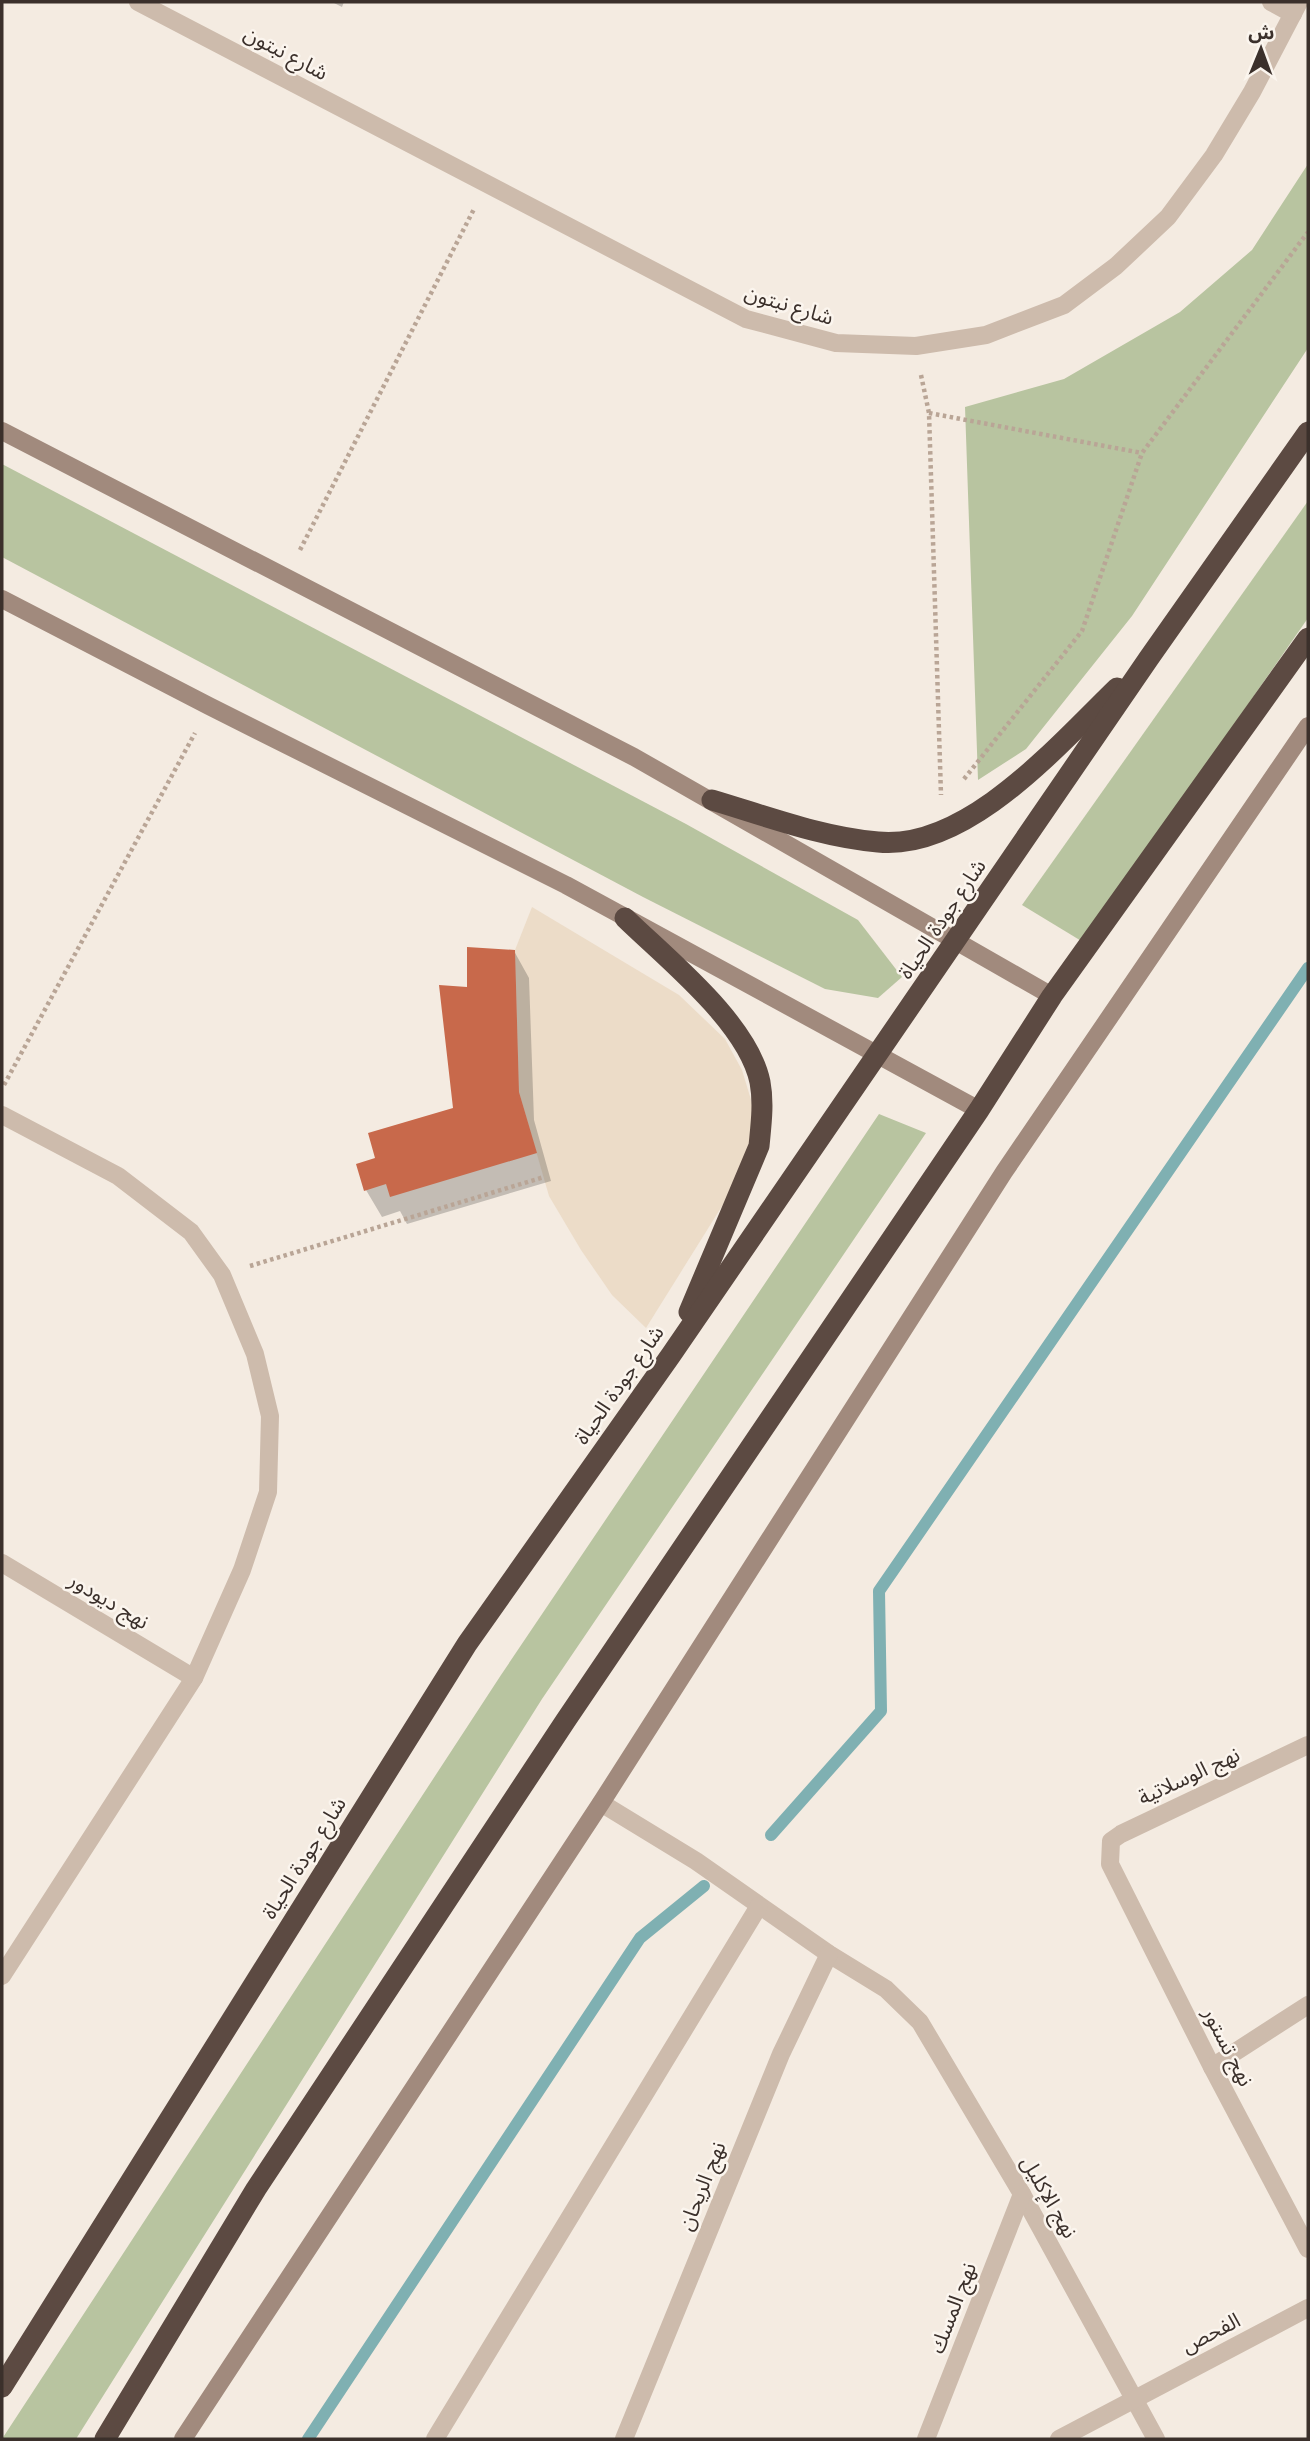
<svg xmlns="http://www.w3.org/2000/svg" width="1310" height="2441" font-family="'Varela Round','Noto Sans Arabic',sans-serif">
  <style>
    .green { fill: #b8c4a0 }
    .plaza { fill: #ecdcc8 }
    .shadow { fill: #0003 }
    .lines { fill: none; stroke-linecap: round; stroke-linejoin: round }
    .stream { stroke: #7fb0b2; stroke-width: 12 }
    .building { fill: #c8694b }
    .path { stroke: #b9a596; stroke-width: 4.5; stroke-dasharray: 3.5 3.5; stroke-linecap: butt }
    .street { stroke: #cdbbac; stroke-width: 18 }
    .secondary { stroke: #a18a7d; stroke-width: 18 }
    .highway { stroke: #5c4a42; stroke-width: 21 }
    .labels { text-anchor: middle; stroke-width: 5; stroke-linejoin: round; paint-order: stroke }
    .street-label { font-size: 21px; fill: #3b302b; stroke: #fbf5ee }
  </style>
  <rect width="100%" height="100%" fill="#f4ebe1"/>
  <g class="green">
    <polygon points="1308,164 1308,348 1132,616 1026,749 978,780 965,407 1064,379 1180,312 1252,250"/>
    <polygon points="2,464 686,824 858,920 902,977 878,998 825,989 643,897 2,557"/>
    <polygon points="1308,501 1308,618 1083,942 1022,905"/>
    <polygon points="879,1114 926,1133 542,1699 76,2439 2,2439 501,1675"/>
  </g>
  <polygon class="plaza" points="532,907 679,995 725,1039 742,1070 752,1103 753,1130 747,1166 646,1328 612,1295 581,1250 549,1196 519,1092 515,950"/>
  <g class="shadow">
    <polygon points="332,2 344,2 342,7"/>
    <polygon points="514,951 529,978 534,1120 551,1181 407,1224 400,1211 382,1217 366,1190 377,1159 455,1109 468,989"/>
  </g>
  <g class="lines">
    <g class="stream">
      <polyline points="771,1835 881,1711 879,1591 1308,968"/>
      <polyline points="308,2439 640,1938 704,1886"/>
    </g>
  </g>
  <polygon class="building" points="467,947 515,950 519,1092 537,1153 390,1197 386,1184 364,1191 356,1164 375,1158 368,1133 453,1108 439,985 467,987"/>
  <g class="lines">
    <g class="path">
      <polyline points="921,375 929,413 941,795"/>
      <polyline points="929,413 1142,453"/>
      <polyline points="300,550 474,209"/>
      <polyline points="964,779 1082,631 1142,453 1308,232"/>
      <polyline points="4,1085 195,733"/>
      <polyline points="250,1266 544,1177"/>
    </g>
    <g class="street">
      <polyline points="138,2 746,319 836,343 916,346 986,335 1064,305 1116,266 1168,217 1214,155 1252,92 1299,2"/>
      <polyline points="1271,2 1293,14"/>
      <polyline points="2,1115 118,1176 191,1232 222,1275 255,1354 270,1416 268,1492 242,1570 194,1678 2,1976"/>
      <polyline points="2,1563 194,1678"/>
      <polyline points="1308,1745 1121,1834 1111,1841 1110,1864 1212,2067 1308,2249"/>
      <polyline points="601,1803 696,1861 829,1954 886,1989 920,2022 1022,2194 1156,2439"/>
      <polyline points="1212,2067 1308,2005"/>
      <polyline points="435,2439 759,1906"/>
      <polyline points="624,2439 781,2054 829,1954"/>
      <polyline points="926,2439 1022,2194"/>
      <polyline points="1059,2439 1308,2308"/>
    </g>
    <g class="secondary">
      <polyline points="2,431 634,757 1052,996"/>
      <polyline points="2,599 209,706 566,885 979,1110"/>
      <polyline points="183,2439 601,1803 1004,1172 1308,726"/>
    </g>
    <g class="highway">
      <path d="M712,800C766,816 821,837 878,842C967,851 1058,745 1117,688"/>
      <path d="M625,918C667,959 748,1023 760,1082C764,1103 761,1125 759,1146L689,1312"/>
      <polyline points="2,2387 467,1644 671,1355 1149,658 1308,432"/>
      <polyline points="105,2439 256,2189 566,1720 979,1110 1052,996 1308,638"/>
    </g>
  </g>
  <g class="labels">
    <g class="street-label">
      <text transform="translate(286 53) rotate(28)" y="7">شارع نبتون</text>
      <text transform="translate(789 305) rotate(17)" y="7">شارع نبتون</text>
      <text transform="translate(942 919) rotate(-56)" y="7">شارع جودة الحياة</text>
      <text transform="translate(619 1385) rotate(-55)" y="7">شارع جودة الحياة</text>
      <text transform="translate(109 1601) rotate(31)" y="7">نهج ديودور</text>
      <text transform="translate(1189 1776) rotate(-25)" y="7">نهج الوسلاتية</text>
      <text transform="translate(304 1858) rotate(-58)" y="7">شارع جودة الحياة</text>
      <text transform="translate(1228 2047) rotate(63)" y="7">نهج تستور</text>
      <text transform="translate(702 2186) rotate(-68)" y="7">نهج الريحان</text>
      <text transform="translate(1049 2197) rotate(60)" y="7">نهج الإكليل</text>
      <text transform="translate(953 2308) rotate(-69)" y="7">نهج المسك</text>
      <text transform="translate(1211 2333) rotate(-27)" y="7">الفحص</text>
    </g>
  </g>
  <rect width="1310" height="2441" fill="none" stroke="#3b302b" stroke-width="7"/>
  <g transform="translate(1261 49) rotate(1)" stroke="#fbf5ee" stroke-width="5" paint-order="stroke">
  <path d="M0-5L12 26L0 18L-12 26Z" fill="#3b302b"/>
  <text y="-10" font-size="19" font-weight="bold" text-anchor="middle" fill="#3b302b">ش</text>
  </g>
</svg>
